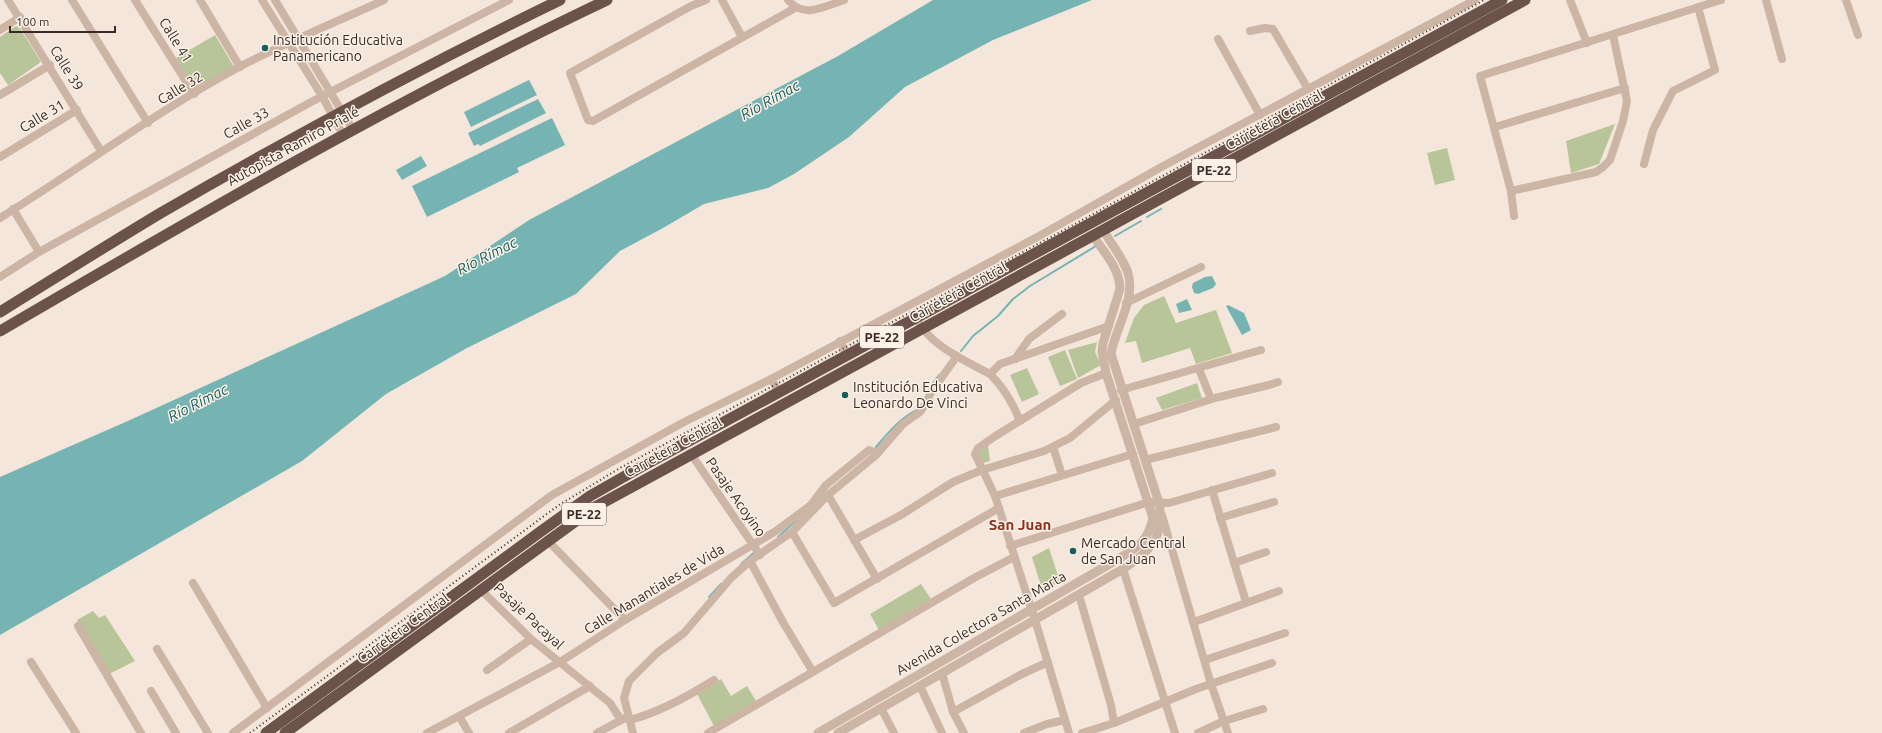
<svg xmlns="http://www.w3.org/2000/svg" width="1882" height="733" font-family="Ubuntu,sans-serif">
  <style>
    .green { fill: #b8c599 }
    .water { fill: #76b4b3 }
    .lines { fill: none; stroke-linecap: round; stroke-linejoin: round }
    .stream { stroke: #76b4b3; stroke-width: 2 }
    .minor { stroke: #cdb5a5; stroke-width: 8 }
    .tertiary { stroke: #cdb5a5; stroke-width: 9 }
    .trunk { stroke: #6b524a; stroke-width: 11 }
    .rail { stroke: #382b27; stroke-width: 2; stroke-dasharray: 1 3; stroke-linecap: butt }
    .poi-dot { fill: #185d5e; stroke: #fbf1e7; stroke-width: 1.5 }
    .labels { text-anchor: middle; stroke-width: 3; stroke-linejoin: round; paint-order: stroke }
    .shield { fill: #fbf1e7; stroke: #726661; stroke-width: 1 }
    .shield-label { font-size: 13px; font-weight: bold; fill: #382b27 }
    .street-label { font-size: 14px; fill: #382b27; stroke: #fbf1e7 }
    .poi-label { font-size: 14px; fill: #382b27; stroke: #fbf1e7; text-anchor: start }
    .water-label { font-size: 15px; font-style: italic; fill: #185d5e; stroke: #fbf1e7 }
    .neighbourhood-label { font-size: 15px; font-weight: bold; fill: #8f2e18; stroke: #fbf1e7 }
  </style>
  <rect width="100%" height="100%" fill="#f4e6da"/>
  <g class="green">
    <polygon points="16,26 19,27 41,62 8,85 0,73 0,37"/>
    <polygon points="215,35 234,67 195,90 176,58"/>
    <polygon points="1615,124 1599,164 1571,173 1566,141"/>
    <polygon points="1447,148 1455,180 1435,185 1427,153"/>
    <polygon points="1164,296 1176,323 1216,310 1232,353 1196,364 1190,348 1142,363 1136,341 1125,343 1134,318 1144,305"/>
    <polygon points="1097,342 1095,352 1101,365 1078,378 1068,350"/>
    <polygon points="1065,350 1077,379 1060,386 1048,357"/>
    <polygon points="1027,368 1039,394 1022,402 1010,375"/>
    <polygon points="1197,383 1202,398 1162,410 1156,398"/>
    <polygon points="988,445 990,461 983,463 979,453"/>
    <polygon points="1049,548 1060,582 1043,592 1032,557"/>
    <polygon points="921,584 931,599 879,630 870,614"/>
    <polygon points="93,611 99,618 105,615 135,661 109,674 77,620"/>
    <polygon points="721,679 731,696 747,686 756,701 714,726 697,694"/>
  </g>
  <g class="water">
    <polygon points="933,0 1092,0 993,40 905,87 849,137 794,174 768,188 704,204 663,228 620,251 576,294 467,348 386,394 302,461 0,635 0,477 130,420 445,276 529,220 838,56"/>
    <polygon points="529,80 537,95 471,127 464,112"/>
    <polygon points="538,99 546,113 480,146 478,144 474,146 468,133"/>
    <polygon points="552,118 565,145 517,168 519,172 427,217 412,186"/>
    <polygon points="421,156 427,166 402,180 396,170"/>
    <polygon points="1212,276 1216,284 1213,288 1198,294 1194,293 1192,287 1193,283 1205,277"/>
    <polygon points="1187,299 1192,310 1179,313 1176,304"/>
    <polygon points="1228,305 1244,313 1251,330 1242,335 1226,306"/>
  </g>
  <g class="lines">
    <g class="stream">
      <polyline points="1147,217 1161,209"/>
      <polyline points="1115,236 1141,221"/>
      <polyline points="961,351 973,336 998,316 1013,299 1030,286 1096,246"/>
      <polyline points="929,389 939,375"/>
      <path d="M876,447C889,432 899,419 917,410"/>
      <polyline points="778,537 797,520"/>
      <polyline points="741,564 756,551"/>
      <polyline points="709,597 721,584"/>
    </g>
    <g class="minor">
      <polyline points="8,0 101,151"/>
      <polyline points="72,0 148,123"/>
      <polyline points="135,0 194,94"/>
      <polyline points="200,0 240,67"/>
      <polyline points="262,0 322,96 343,135"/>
      <polyline points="275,0 353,130"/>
      <polyline points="706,0 691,6 570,73 588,120 593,121 795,8"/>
      <polyline points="722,0 742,37"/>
      <path d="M788,0C804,19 823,7 844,0"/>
      <polyline points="1570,0 1587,43"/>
      <polyline points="1766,0 1782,59"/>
      <polyline points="1846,0 1858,35"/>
      <polyline points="0,30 20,17"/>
      <polyline points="1250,31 1265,28 1273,29 1308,89"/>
      <polyline points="1218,39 1260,115"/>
      <polyline points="0,95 50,65"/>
      <polyline points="1495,127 1625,88"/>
      <polyline points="0,157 77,110"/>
      <polyline points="1644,164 1653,130 1673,91 1715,70 1698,7"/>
      <polyline points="1511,191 1596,172 1603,167 1610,160 1623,121 1627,101 1613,35"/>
      <polyline points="13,209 39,252"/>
      <polyline points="1514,216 1511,191 1480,76 1721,0"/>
      <path d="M0,218C81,168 157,111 241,66C287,42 336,22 384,0"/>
      <polyline points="0,277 39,252 311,102 509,0"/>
      <polyline points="1126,303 1201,267"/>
      <path d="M916,318C930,346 964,360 990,374L1000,364L1109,326"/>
      <polyline points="840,341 847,355"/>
      <polyline points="1015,359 1029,339 1062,314"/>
      <polyline points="1199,369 1211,399"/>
      <path d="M990,374C1004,388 1013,403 1020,421"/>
      <polyline points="771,379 779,392"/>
      <polyline points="1121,390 1261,350"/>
      <polyline points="1134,424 1215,398 1269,385 1278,382"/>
      <polyline points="1053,447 1062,475"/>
      <polyline points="691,454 760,555"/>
      <polyline points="1145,460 1276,427"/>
      <polyline points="1212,490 1246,602"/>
      <polyline points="828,495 877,579"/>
      <polyline points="995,496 1133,454"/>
      <polyline points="1162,515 1211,684 1228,733"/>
      <polyline points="1220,518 1274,502"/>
      <polyline points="792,532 834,603 999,508"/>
      <polyline points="547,540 625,620"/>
      <polyline points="854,540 901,515 953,482 982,470 1044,451 1070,438 1116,400"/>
      <polyline points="1010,546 1149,502 1169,503 1272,473"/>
      <polyline points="750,561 784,624 813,672"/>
      <polyline points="1234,563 1266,552"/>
      <polyline points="1123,569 1175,733"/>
      <polyline points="193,583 267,708"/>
      <polyline points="480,589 531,639 610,703 621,720"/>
      <polyline points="1079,595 1111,705 1114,723"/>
      <polyline points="1194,622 1279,591"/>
      <polyline points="78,626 141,733"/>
      <polyline points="157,649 208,733"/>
      <polyline points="1205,660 1285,633"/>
      <polyline points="31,662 76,733"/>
      <polyline points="487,670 531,639"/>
      <polyline points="942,673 953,712 964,733"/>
      <polyline points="920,686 942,733"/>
      <polyline points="151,691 176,733"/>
      <polyline points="881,708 894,733"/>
      <polyline points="953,712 1020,675 1048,662"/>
      <polyline points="459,716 469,733"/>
      <path d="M630,720C660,712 687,697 714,680"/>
      <polyline points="233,733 552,495 686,421 771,379 1039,236 1165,165 1475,0"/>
      <polyline points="427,733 560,662 625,620 776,531 811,505 826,485 869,450 878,453"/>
      <polyline points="509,733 590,686"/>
      <polyline points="597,733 625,718"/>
      <polyline points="633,733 624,698 629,681 657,653 684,633 731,578 750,561 792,532 828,495 875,456 903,424 920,412 927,402 930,394 957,356"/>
      <polyline points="708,733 974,578 1014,557"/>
      <polyline points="1024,733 1047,724 1065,720"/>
      <polyline points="1069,733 1035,620 995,496 975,454 978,448 997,435 1081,383 1106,373"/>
      <polyline points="1082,733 1114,723 1196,689 1272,663"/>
      <polyline points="1198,733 1224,721 1263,709"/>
    </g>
    <g class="tertiary">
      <path d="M818,733L1120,558C1139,547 1148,540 1153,518L1106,373L1102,352L1103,343L1120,289C1120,269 1104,252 1093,236"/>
      <path d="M838,733L1123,569C1150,551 1165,538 1159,503L1111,354C1115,329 1136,299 1128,273C1123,258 1111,243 1103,230"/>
    </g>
    <g class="trunk">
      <path d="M0,312C53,279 106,246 159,214C290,138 424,66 560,0"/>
      <path d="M0,331C199,215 398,99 607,0"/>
      <polyline points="266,733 540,532 590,496 641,467 1502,0"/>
      <polyline points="285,733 595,507 1525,0"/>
    </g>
    <polyline class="rail" points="250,733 559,505 620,468 1064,230 1484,0"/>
  </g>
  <g class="poi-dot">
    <circle cx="265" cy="48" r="4"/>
    <circle cx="845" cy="395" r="4"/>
    <circle cx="1073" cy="551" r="4"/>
  </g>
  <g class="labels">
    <g class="shield">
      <rect x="1192" y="159" width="44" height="22" rx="3"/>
      <rect x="860" y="326" width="44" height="22" rx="3"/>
      <rect x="562" y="503" width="44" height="22" rx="3"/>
    </g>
    <g class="shield-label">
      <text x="1214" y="175">PE-22</text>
      <text x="882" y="342">PE-22</text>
      <text x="584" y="519">PE-22</text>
    </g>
    <g class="street-label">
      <text transform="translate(176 40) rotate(58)" y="5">Calle 41</text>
      <text transform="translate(67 68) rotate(58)" y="5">Calle 39</text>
      <text transform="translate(180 88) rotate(-31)" y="5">Calle 32</text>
      <text transform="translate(42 116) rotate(-31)" y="5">Calle 31</text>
      <text transform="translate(1274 120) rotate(-29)" y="5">Carretera Central</text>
      <text transform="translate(246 123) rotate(-29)" y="5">Calle 33</text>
      <text transform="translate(293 146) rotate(-29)" y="5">Autopista Ramiro Prialé</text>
      <text transform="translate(958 292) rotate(-29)" y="5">Carretera Central</text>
      <text transform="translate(673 447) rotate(-29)" y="5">Carretera Central</text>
      <text transform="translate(736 497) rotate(55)" y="5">Pasaje Acoyino</text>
      <text transform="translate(654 589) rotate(-31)" y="5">Calle Manantiales de Vida</text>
      <text transform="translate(529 616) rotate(43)" y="5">Pasaje Pacayal</text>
      <text transform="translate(981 623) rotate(-30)" y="5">Avenida Colectora Santa Marta</text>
      <text transform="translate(403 628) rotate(-36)" y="5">Carretera Central</text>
    </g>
    <g class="poi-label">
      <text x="273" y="45">Institución Educativa<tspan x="273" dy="16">Panamericano</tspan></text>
      <text x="853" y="392">Institución Educativa<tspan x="853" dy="16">Leonardo De Vinci</tspan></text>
      <text x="1081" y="548">Mercado Central<tspan x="1081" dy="16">de San Juan</tspan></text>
    </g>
    <g class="water-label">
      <text transform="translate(770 100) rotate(-29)" y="5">Río Rímac</text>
      <text transform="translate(487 256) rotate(-27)" y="5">Río Rímac</text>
      <text transform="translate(198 403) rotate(-27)" y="5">Río Rímac</text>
    </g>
    <g class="neighbourhood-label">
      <text x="1020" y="530">San Juan</text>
    </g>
  </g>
  <path d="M10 26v6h105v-6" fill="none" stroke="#382b27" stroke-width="2"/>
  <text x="16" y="26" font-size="12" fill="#382b27" stroke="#fbf1e7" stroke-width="3" paint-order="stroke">100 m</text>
</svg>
